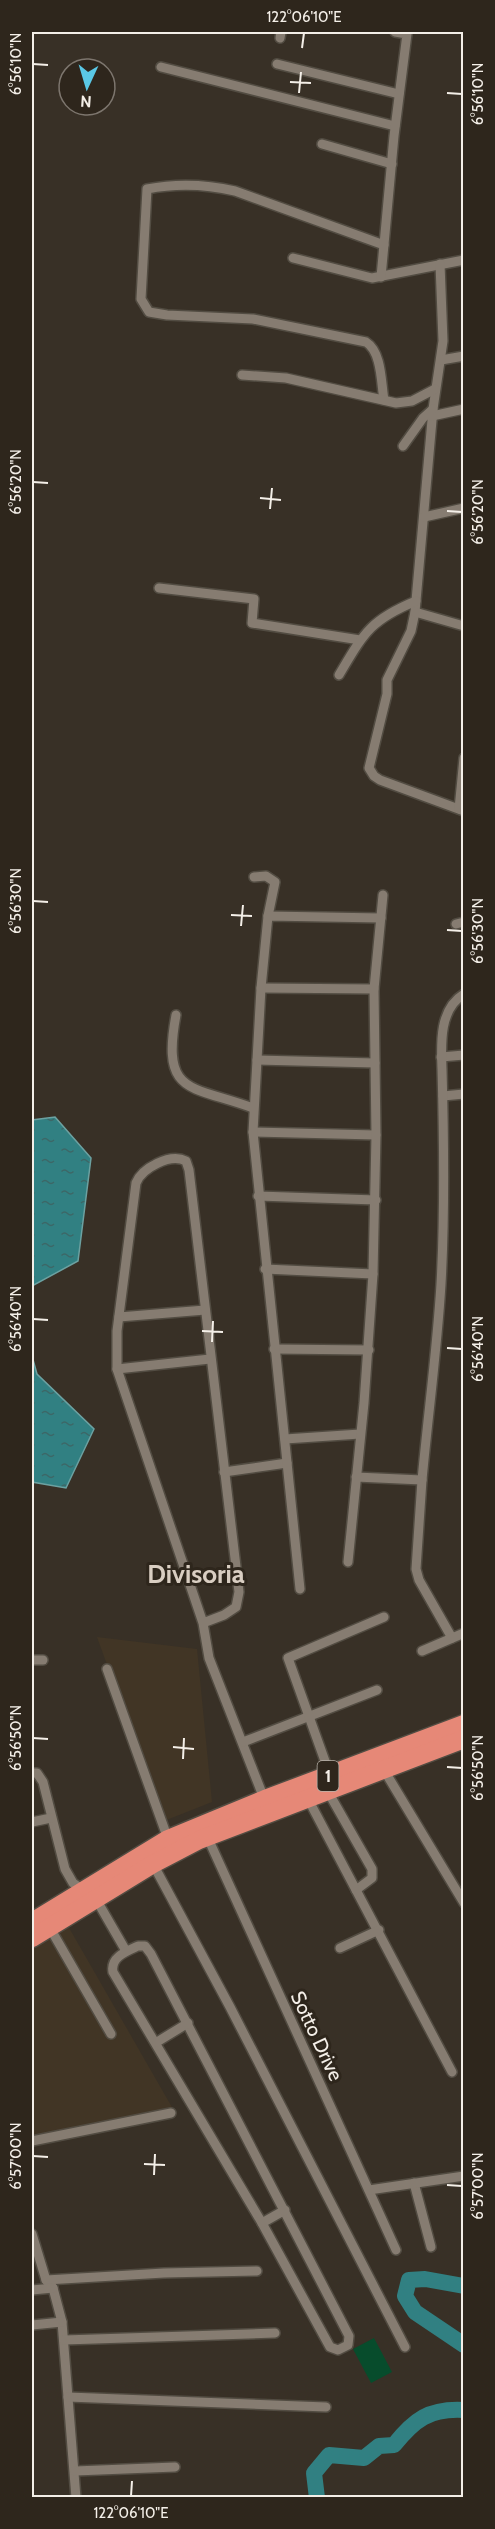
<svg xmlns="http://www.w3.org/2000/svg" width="495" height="2529" font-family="Cabin,sans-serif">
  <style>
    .built { fill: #413525 }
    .green { fill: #074c2c }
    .water { fill: url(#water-ripples); stroke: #6ca1a1; stroke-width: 1.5 }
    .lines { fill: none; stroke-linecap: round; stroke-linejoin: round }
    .river { stroke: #318082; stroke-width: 16 }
    .street-casing { stroke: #524c42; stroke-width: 12 }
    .highway-casing { stroke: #524c42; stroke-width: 21 }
    .street { stroke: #867c71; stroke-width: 9 }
    .highway { stroke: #e68877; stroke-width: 18 }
    .ticks { fill: none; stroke: #f4efe8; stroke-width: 2 }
    .labels { text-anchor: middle; stroke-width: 6; stroke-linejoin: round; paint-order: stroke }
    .shield { fill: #2e261c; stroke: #b9b3ab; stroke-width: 1.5 }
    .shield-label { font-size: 18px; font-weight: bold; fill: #f4efe8 }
    .street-label { font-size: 20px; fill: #f4efe8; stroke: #2e261c }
    .district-label { font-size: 26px; font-weight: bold; fill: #d9cec2; stroke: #2e261c }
    .neatline { fill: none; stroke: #f4efe8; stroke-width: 2 }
    .ticks-label { font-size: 15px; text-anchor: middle; fill: #f4efe8 }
  </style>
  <defs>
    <pattern id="water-ripples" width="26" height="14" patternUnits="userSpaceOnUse" patternTransform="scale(1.5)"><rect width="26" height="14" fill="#318082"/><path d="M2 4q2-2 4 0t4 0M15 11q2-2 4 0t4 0" fill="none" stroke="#3c6767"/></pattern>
  </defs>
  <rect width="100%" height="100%" fill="#383026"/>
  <g class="built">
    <polygon points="97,1637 197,1649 212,1802 164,1821"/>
    <polygon points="68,1926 173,2109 32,2137 32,1950"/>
  </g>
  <polygon class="green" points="374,2338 392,2372 371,2383 353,2349"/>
  <g class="water">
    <polygon points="55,1117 91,1158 78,1261 32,1286 32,1120"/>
    <polygon points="32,1356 37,1374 94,1429 66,1488 32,1482"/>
  </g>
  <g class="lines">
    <g class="river">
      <polyline points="464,2286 425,2279 409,2280 405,2296 415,2312 464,2345"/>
      <path d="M317,2498L314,2473L329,2455L364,2458L379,2446L394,2445C414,2420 429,2408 464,2410"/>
    </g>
    <defs>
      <g id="street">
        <polyline points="280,38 281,32"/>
        <polyline points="277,64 399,94"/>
        <polyline points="161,67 395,126"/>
        <polyline points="322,144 392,164"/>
        <path d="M384,245L235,191C205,184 177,183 147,189L141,299L149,312L167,315L253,319L366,342C382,352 381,383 384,400"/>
        <polyline points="293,258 372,278 464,260"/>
        <polyline points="440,264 443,341 433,409 415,612 411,631 387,680 387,694 369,768 374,776 380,780 464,811"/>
        <polyline points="381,277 394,136 407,34 395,32"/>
        <polyline points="441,360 464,356"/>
        <polyline points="242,375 286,378 396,403 412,401 435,389"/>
        <polyline points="432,416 464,409"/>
        <polyline points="403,446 423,418 433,409"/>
        <polyline points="424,517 464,508"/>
        <polyline points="159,588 254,599 252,623 360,640"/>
        <polyline points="415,612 464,626"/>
        <path d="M339,675C364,633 370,620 416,601"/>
        <polyline points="459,809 464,758"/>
        <polyline points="254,877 266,876 275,882 268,916"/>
        <polyline points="456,924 464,922"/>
        <polyline points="261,988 374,989"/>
        <path d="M176,1015C161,1096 191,1085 253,1108"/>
        <polyline points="441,1057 464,1055"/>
        <polyline points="257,1060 375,1063"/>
        <polyline points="443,1096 464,1094"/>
        <polyline points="253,1132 376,1135"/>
        <polyline points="258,1196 376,1200"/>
        <polyline points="265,1269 373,1274"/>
        <polyline points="119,1317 205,1310"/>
        <polyline points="274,1349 369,1350"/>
        <polyline points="117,1369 210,1359"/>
        <polyline points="285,1439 360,1434"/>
        <polyline points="224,1472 287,1463"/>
        <path d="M356,1477L422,1480C428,1415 437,1350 441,1284C445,1213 444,1141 442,1069C441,1044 439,1009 464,994"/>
        <polyline points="422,1480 416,1569 419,1580 452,1638"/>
        <polyline points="348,1562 364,1403 373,1274 376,1135 374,989 383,895"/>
        <polyline points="300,1589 253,1132 261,988 268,916 381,918"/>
        <path d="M203,1623L224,1615L236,1607L239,1592L189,1170L186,1161C170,1153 142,1168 136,1183L117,1331V1369L203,1623L209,1658L265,1801"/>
        <polyline points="422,1651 464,1633"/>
        <polyline points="32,1660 43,1660"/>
        <polyline points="107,1669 168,1839"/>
        <polyline points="243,1742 377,1690"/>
        <polyline points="384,1770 464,1903"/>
        <polyline points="32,1773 37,1773 43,1782 65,1869 73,1883 96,1899 126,1951"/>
        <polyline points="330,1775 288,1658 384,1617"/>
        <polyline points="327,1790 372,1869 372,1878 356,1890"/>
        <polyline points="307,1797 452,2072"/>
        <polyline points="32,1822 51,1818"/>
        <polyline points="206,1834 396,2250"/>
        <polyline points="153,1864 230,2007 405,2347"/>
        <polyline points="50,1928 111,2034"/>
        <path d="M138,1946H145L151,1954L349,2336L348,2345L338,2350L330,2347L262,2223L113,1972C110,1957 127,1951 138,1946Z"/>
        <polyline points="340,1948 379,1930"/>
        <polyline points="157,2042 188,2023"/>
        <polyline points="32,2141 171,2113"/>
        <polyline points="414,2183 431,2247"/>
        <polyline points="369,2190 464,2176"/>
        <polyline points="262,2223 285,2210"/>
        <polyline points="32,2234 46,2280 53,2288 62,2322 76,2498"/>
        <polyline points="46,2280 164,2273 257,2271"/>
        <polyline points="32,2290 53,2288"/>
        <polyline points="32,2325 62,2322"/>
        <polyline points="64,2340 275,2333"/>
        <polyline points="68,2397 326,2407"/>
        <polyline points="75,2471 175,2467"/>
      </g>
      <g id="highway">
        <polyline points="32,1922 168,1839 265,1799 464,1724"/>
        <polyline points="32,1938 153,1864 199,1840 464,1739"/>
      </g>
    </defs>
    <use href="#street" class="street-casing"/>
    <use href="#highway" class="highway-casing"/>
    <use href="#street" class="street"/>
    <use href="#highway" class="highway"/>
  </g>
  <path class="ticks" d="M302,48L304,33M33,64L48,65M290,82L311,83M299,93L301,72M447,93L462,94M33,482L48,483M260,498L281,500M270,509L272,488M447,511L462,512M33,901L48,902M231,915L252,916M241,926L243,905M447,930L462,931M33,1319L48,1320M202,1331L223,1332M212,1342L213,1321M447,1348L462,1349M33,1738L48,1739M173,1747L194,1749M183,1759L184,1738M447,1767L462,1768M33,2156L48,2157M144,2164L165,2165M154,2175L155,2154M447,2185L462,2186M131,2496L132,2481"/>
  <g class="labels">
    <rect class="shield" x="317.5" y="1761" width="21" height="30" rx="4.5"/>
    <g class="shield-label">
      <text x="328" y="1782">1</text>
    </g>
    <g class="street-label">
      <text transform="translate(317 2036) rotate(65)" y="7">Sotto Drive</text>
    </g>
    <g class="district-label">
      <text x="196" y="1583">Divisoria</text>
    </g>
  </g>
  <rect width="495" height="2529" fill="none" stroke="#2e261c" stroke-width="66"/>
  <g transform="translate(87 87) rotate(184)"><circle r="28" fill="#2e261c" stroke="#7d766e" stroke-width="1.5"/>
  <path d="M0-4.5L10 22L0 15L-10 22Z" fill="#5ac8e6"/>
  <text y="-9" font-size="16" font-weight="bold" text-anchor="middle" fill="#f4efe8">N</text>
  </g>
  <rect x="33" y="33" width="429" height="2463" class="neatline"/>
  <g class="ticks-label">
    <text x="304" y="22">122°06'10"E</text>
    <text transform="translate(16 64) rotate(-90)" y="5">6°56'10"N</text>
    <text transform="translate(478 94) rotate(-90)" y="5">6°56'10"N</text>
    <text transform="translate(16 482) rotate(-90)" y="5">6°56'20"N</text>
    <text transform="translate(478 512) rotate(-90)" y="5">6°56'20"N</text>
    <text transform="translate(16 901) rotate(-90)" y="5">6°56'30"N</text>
    <text transform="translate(478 931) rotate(-90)" y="5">6°56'30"N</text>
    <text transform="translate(16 1319) rotate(-90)" y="5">6°56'40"N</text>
    <text transform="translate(478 1349) rotate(-90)" y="5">6°56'40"N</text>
    <text transform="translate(16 1738) rotate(-90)" y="5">6°56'50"N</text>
    <text transform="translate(478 1768) rotate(-90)" y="5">6°56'50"N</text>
    <text transform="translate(16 2156) rotate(-90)" y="5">6°57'00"N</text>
    <text transform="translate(478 2186) rotate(-90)" y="5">6°57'00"N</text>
    <text x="131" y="2518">122°06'10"E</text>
  </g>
</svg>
